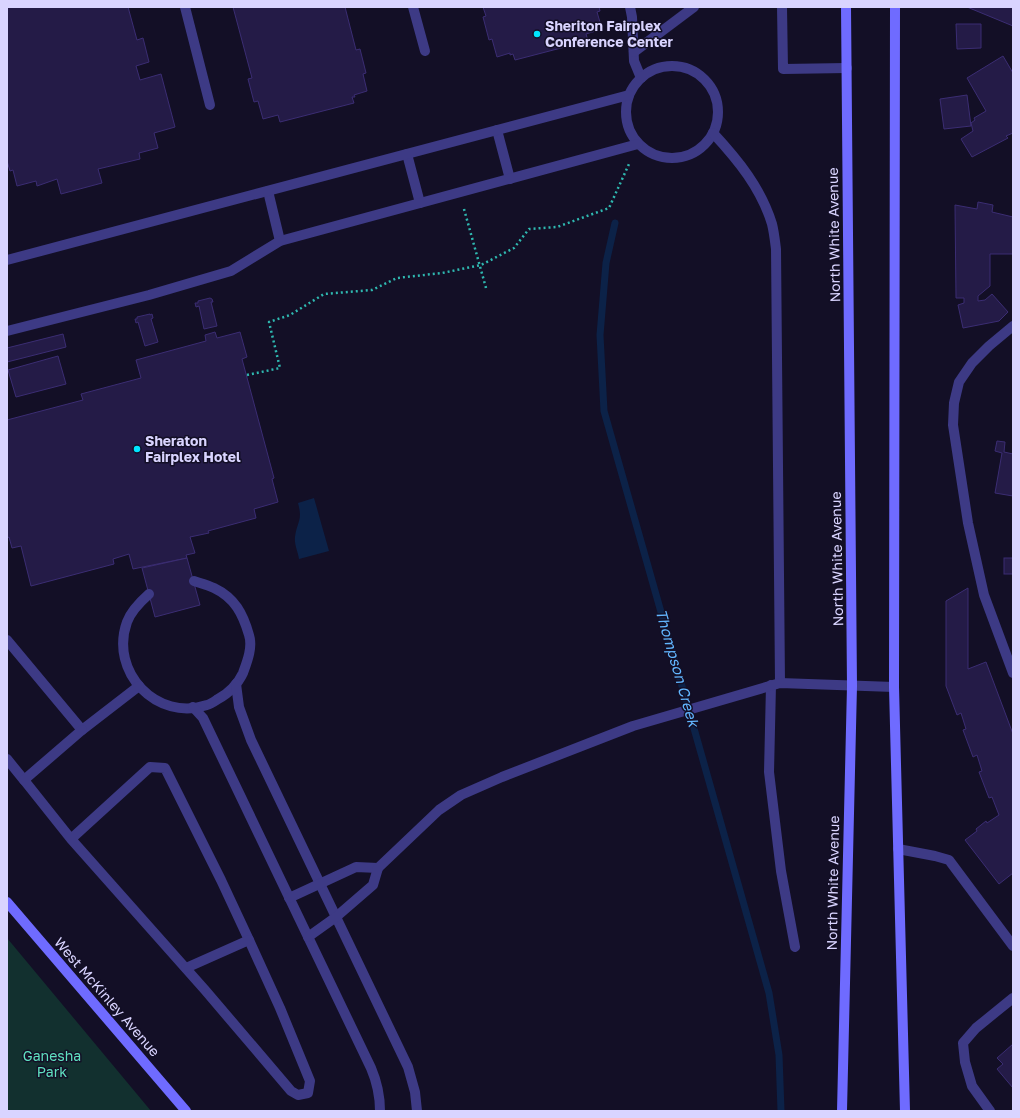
<svg xmlns="http://www.w3.org/2000/svg" width="1020" height="1118" font-family="'Golos Text',sans-serif">
  <style>
    .green { fill: #12302f }
    .water { fill: #0c2248 }
    .lines { fill: none; stroke-linecap: round; stroke-linejoin: round }
    .stream { stroke: #0c2248; stroke-width: 7 }
    .building { fill: #241b47; stroke: #3b2d73 }
    .path { stroke: #2fb8b0; stroke-width: 2.5; stroke-dasharray: 2 3; stroke-linecap: butt }
    .lane { stroke: #3d3a85; stroke-width: 10 }
    .street { stroke: #3d3a85; stroke-width: 10 }
    .secondary { stroke: #6f6bff; stroke-width: 10 }
    .poi-dot { fill: #00e5ff; stroke: #130f26; stroke-width: 1.5 }
    .labels { text-anchor: middle; stroke-width: 3; stroke-linejoin: round; paint-order: stroke }
    .poi-label { font-size: 14px; font-weight: bold; fill: #d9d4ff; stroke: #130f26; text-anchor: start }
    .street-label { font-size: 14px; fill: #d9d4ff; stroke: #130f26 }
    .park-label { font-size: 14px; fill: #5fe0c0; stroke: #130f26 }
    .water-label { font-size: 15px; font-style: italic; fill: #62b6ff; stroke: #130f26 }
  </style>
  <rect width="100%" height="100%" fill="#130f26"/>
  <polygon class="green" points="7,938 151,1111 7,1111"/>
  <path class="water" d="M314,498L329,551L299,559C298,552 294,544 295,537C297,521 303,521 298,503Z"/>
  <g class="lines">
    <polyline class="stream" points="615,223 606,263 600,335 604,411 769,993 779,1055 781,1111"/>
  </g>
  <g class="building">
    <polygon points="7,7 128,7 137,40 143,38 149,62 136,66 140,80 161,74 175,127 154,133 158,148 139,153 140,159 98,169 102,183 61,194 57,179 37,186 36,181 17,186 13,170 10,171 7,161"/>
    <polygon points="233,7 345,7 356,50 360,49 366,73 363,74 367,91 354,95 355,97 352,97 354,103 280,122 278,115 263,119 258,101 254,102 248,79 252,78"/>
    <polygon points="483,7 599,7 600,11 597,12 602,29 586,34 588,41 515,60 513,54 510,55 510,53 497,57 492,39 489,40 483,17 486,16"/>
    <polygon points="967,7 1013,7 1013,26"/>
    <polygon points="956,24 981,24 981,48 957,49"/>
    <polygon points="1003,56 1013,73 1013,133 1006,136 1008,138 972,157 961,139 973,131 971,123 975,120 974,118 986,111 967,78"/>
    <polygon points="967,95 971,126 944,129 940,99"/>
    <polygon points="978,202 993,205 992,212 1013,217 1013,254 990,254 990,286 978,296 978,301 985,300 992,294 1008,312 999,321 963,328 958,305 964,303 964,298 956,298 955,205 977,209"/>
    <polygon points="210,298 212,299 213,302 211,302 217,326 204,329 199,306 196,307 195,303 198,303 198,301"/>
    <polygon points="150,314 150,315 152,314 153,318 151,319 158,342 145,346 138,322 136,323 135,319 137,319 137,317"/>
    <polygon points="215,332 217,338 240,332 247,357 242,359 274,478 272,479 278,502 254,509 256,518 208,531 209,533 190,537 195,553 186,555 187,558 133,569 129,554 113,559 114,564 31,586 21,546 12,548 9,537 7,538 7,420 83,400 81,394 141,378 136,360 206,341 205,335"/>
    <polygon points="63,334 66,347 7,362 7,348"/>
    <polygon points="58,356 66,384 16,397 8,370"/>
    <polygon points="997,441 1005,442 1004,452 1013,454 1013,496 995,493 1002,453 995,451"/>
    <polygon points="187,558 200,605 155,617 142,568"/>
    <rect x="1004" y="558" width="9" height="16"/>
    <polygon points="968,588 968,669 986,662 1013,734 1013,873 999,884 965,840 977,831 976,829 986,821 987,823 999,815 992,797 989,798 979,772 982,771 977,755 973,757 963,730 966,729 961,713 957,715 946,686 946,601"/>
    <polygon points="1013,1044 1013,1088 997,1069 1003,1064 997,1058"/>
  </g>
  <g class="lines">
    <g class="path">
      <polyline points="464,209 486,288"/>
      <polyline points="247,375 280,368 269,322 290,315 324,294 372,290 397,278 442,273 481,265 514,248 529,229 557,227 609,208 629,164"/>
    </g>
    <g class="lane">
      <polyline points="630,7 632,17 634,61 641,78"/>
      <polyline points="782,7 783,69 847,68"/>
      <polyline points="634,52 694,7"/>
      <circle cx="672" cy="112" r="46"/>
      <polyline points="497,130 510,179"/>
      <path d="M713,133C738,160 761,188 772,224C774,232 775,241 776,249L780,683"/>
      <polyline points="407,154 420,203"/>
      <polyline points="268,191 280,241"/>
      <polyline points="7,260 629,95"/>
      <polyline points="1013,326 989,346 972,363 959,382 954,403 953,425 968,523 984,595 1013,673"/>
      <polyline points="7,331 149,295 231,271 280,241 638,144"/>
      <path d="M149,594C140,602 131,611 127,622C109,672 157,722 207,705C211,704 215,701 218,699C228,694 238,684 243,673C247,662 253,647 249,635C243,614 235,598 214,588C208,585 200,583 194,581"/>
      <polyline points="7,640 82,730 139,686"/>
      <polyline points="236,684 239,707 251,740 408,1067 415,1092 417,1111"/>
      <polyline points="771,685 769,772 781,871 795,947"/>
      <path d="M193,707L203,718L371,1068C377,1082 380,1096 380,1111"/>
      <polyline points="7,759 24,780"/>
      <polyline points="71,839 205,990 291,1091 298,1095 308,1093 310,1081 280,1008 249,940 221,880 165,768 150,767 71,839 24,780 82,730"/>
      <polyline points="898,849 935,856 949,860 1013,946"/>
      <polyline points="289,898 356,867 378,868"/>
      <polyline points="308,937 336,917 373,885 378,868 439,810 461,795 502,777 633,726 780,683 894,687"/>
      <polyline points="186,968 249,940"/>
      <polyline points="990,1111 972,1086 965,1062 963,1043 976,1028 1013,998"/>
    </g>
    <g class="street">
      <polyline points="185,7 210,105"/>
      <polyline points="413,7 425,51"/>
    </g>
    <g class="secondary">
      <polyline points="895,7 894,687 905,1111"/>
      <polyline points="7,902 186,1111"/>
      <polyline points="842,1111 852,686 846,7"/>
    </g>
  </g>
  <g class="poi-dot">
    <circle cx="537" cy="34" r="4"/>
    <circle cx="137" cy="449" r="4"/>
  </g>
  <g class="labels">
    <g class="poi-label">
      <text x="545" y="31">Sheriton Fairplex<tspan x="545" dy="16">Conference Center</tspan></text>
      <text x="145" y="446">Sheraton<tspan x="145" dy="16">Fairplex Hotel</tspan></text>
    </g>
    <g class="street-label">
      <text transform="translate(834 235) rotate(-91)" y="5">North White Avenue</text>
      <text transform="translate(837 559) rotate(-91)" y="5">North White Avenue</text>
      <text transform="translate(833 883) rotate(-89)" y="5">North White Avenue</text>
      <text transform="translate(107 997) rotate(49)" y="5">West McKinley Avenue</text>
    </g>
    <g class="park-label">
      <text x="52" y="1061">Ganesha<tspan x="52" dy="16">Park</tspan></text>
    </g>
    <g class="water-label">
      <text transform="translate(677 668) rotate(74)" y="5">Thompson Creek</text>
    </g>
  </g>
  <rect width="1020" height="1118" fill="none" stroke="#d9d4ff" stroke-width="16"/>
</svg>
